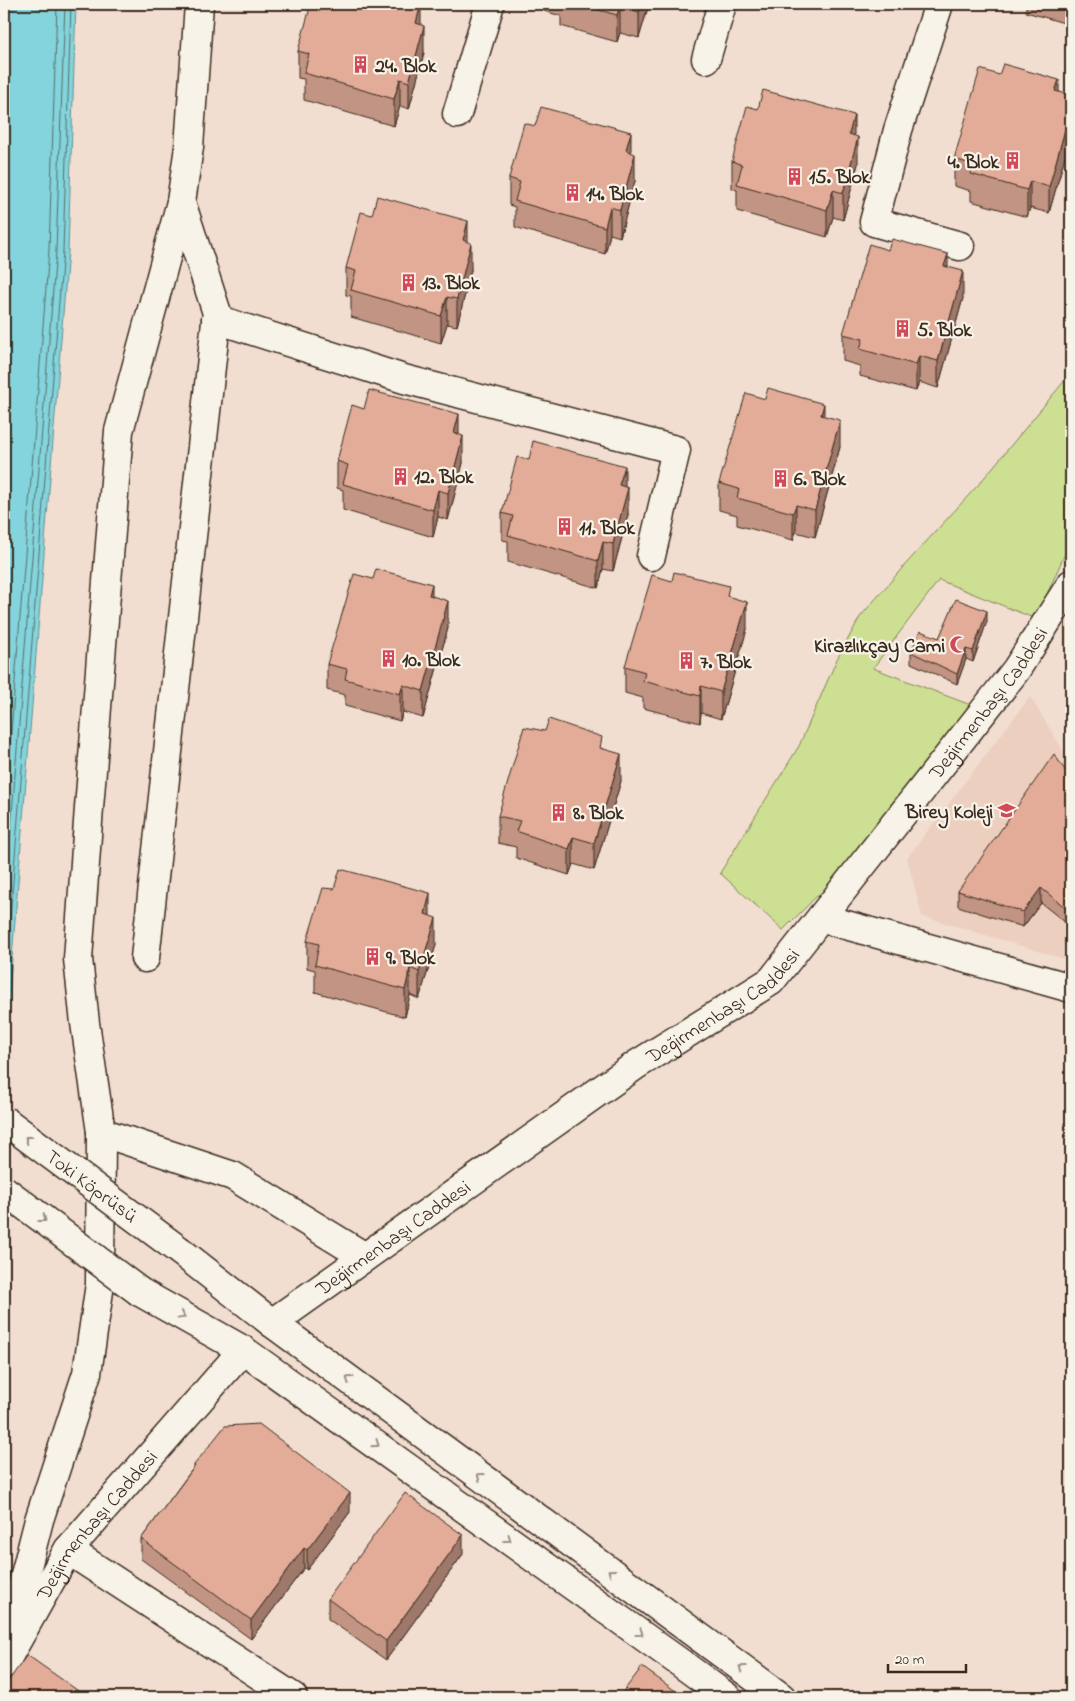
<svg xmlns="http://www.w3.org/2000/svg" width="1075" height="1701" font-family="'Indie Flower',sans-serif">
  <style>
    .built { fill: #eccfbf }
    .green { fill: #ccdf93; stroke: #848458 }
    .water { fill: #83d4dc; stroke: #669090 }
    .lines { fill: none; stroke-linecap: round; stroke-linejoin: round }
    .shore { stroke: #586e6a; stroke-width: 1 }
    .street-casing { stroke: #3b2a1e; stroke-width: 31 }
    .secondary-casing { stroke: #3b2a1e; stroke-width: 31 }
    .street { stroke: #f7f3e8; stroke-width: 28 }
    .secondary { stroke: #f7f3e8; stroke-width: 28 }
    .secondary-bridge-casing { stroke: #3b2a1e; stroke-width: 31; stroke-linecap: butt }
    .secondary-bridge { stroke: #f7f3e8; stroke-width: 28 }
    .wall { fill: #c29483; stroke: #3b2a1e }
    .shaded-wall { fill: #9e786a; stroke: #3b2a1e }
    .building { fill: #e2ac98; stroke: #3b2a1e }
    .oneway { stroke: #998e83 }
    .labels { text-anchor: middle; stroke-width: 4.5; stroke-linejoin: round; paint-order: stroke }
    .poi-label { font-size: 20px; font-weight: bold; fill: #3b2a1e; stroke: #f7f3e8; text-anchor: start }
    .street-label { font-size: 20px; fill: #3b2a1e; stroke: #f7f3e8 }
  </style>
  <rect width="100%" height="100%" fill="#f1ded0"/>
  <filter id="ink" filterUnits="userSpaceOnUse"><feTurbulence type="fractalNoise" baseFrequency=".02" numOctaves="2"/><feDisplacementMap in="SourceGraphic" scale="10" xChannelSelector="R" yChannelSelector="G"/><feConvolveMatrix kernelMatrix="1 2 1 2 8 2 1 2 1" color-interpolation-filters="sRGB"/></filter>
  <g filter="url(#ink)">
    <polygon class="built" points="1030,697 1071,763 1071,961 922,916 907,858"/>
    <polygon class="green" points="1071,373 1071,540 1036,619 939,580 873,668 976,707 829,902 817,896 783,930 720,873 799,746 837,659 860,617 904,566 979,484"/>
    <polygon class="water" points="4,4 76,4 68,251 4,1059"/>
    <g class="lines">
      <g class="shore">
        <polyline points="4,821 49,250 57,4"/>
        <polyline points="4,916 56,251 65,4"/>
        <polyline points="4,995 63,251 71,4"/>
      </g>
      <defs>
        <g id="street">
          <polyline points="939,4 898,130 874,222 960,246"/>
          <polyline points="706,59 722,4"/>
          <polyline points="457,114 490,4"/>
          <polyline points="216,319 404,379 676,450 651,556"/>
          <polyline points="821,918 1071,988"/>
          <polyline points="145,958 217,313 181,202"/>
          <polyline points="101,1132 233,1176 365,1257"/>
          <polyline points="68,1550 293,1697"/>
          <polyline points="5,1653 39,1520 87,1373 100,1284 101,1132 85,1023 78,959 89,808 119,431 181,202 189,147 199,4"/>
        </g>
        <g id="secondary">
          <polyline points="180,1251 272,1323 781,1697"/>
          <polyline points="140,1292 243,1350 682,1664 727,1697"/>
          <path id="s1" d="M272,1323L636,1065L771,981L1016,670L1071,584"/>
          <path id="s2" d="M4,1664L68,1550L243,1350"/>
        </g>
      </defs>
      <use href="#street" class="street-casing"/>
      <use href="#secondary" class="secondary-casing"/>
      <use href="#street" class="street"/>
      <use href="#secondary" class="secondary"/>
      <defs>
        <g id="secondary-bridge">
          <path id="s3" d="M4,1120L180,1251"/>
          <polyline points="4,1190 140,1292"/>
        </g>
      </defs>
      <use href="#secondary-bridge" class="secondary-bridge-casing"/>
      <use href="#secondary-bridge" class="secondary-bridge"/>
    </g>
    <g class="wall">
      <polygon points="544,4 649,4 639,38 620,33 617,42 561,26 561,16 544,11"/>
      <polygon points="1026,4 1071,4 1071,25 1026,12"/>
      <polygon points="421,25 424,53 409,109 400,106 394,126 304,100 304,79 298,78 298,51"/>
      <polygon points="1059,92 1071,95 1071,135 1049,213 1030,208 1027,217 971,201 971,191 954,186 954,159"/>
      <polygon points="854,136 858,164 843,220 833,217 827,237 737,211 737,190 732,188 732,161"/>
      <polygon points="631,152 635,181 620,237 610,234 605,254 515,227 515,207 509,205 509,178"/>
      <polygon points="468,242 471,270 457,326 447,324 441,343 351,317 351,296 346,295 346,268"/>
      <polygon points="948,267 963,298 938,388 919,382 916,391 860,376 860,366 843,361 843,334"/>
      <polygon points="364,409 459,435 463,463 448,520 438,517 433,537 343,510 343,490 337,488 337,461"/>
      <polygon points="824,416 840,447 815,537 796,532 793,540 737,525 737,515 719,510 719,483"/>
      <polygon points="529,460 625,487 628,515 613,571 603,569 598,588 508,562 508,541 502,540 502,513"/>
      <polygon points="672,581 729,597 747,629 721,719 701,713 700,723 643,708 643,698 625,693 625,666"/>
      <polygon points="432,596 448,628 423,718 403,712 400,721 345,706 345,695 327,690 327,664"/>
      <polygon points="987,621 973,662 966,659 957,684 911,663 911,652 939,638"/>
      <polygon points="602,748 621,781 594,870 573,864 569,875 516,858 516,847 498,843 498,816"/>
      <polygon points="1071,779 1071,927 1041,903 1023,927 958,906 958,891"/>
      <polygon points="430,916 436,945 419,999 410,995 405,1017 315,992 315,970 307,968 307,941"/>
      <polygon points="194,1465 350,1512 307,1570 304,1568 251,1639 141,1559 141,1539 194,1467"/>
      <polygon points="463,1554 386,1660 328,1619 328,1599"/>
    </g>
    <g class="shaded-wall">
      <polygon points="421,4 421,31 416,23"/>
      <polygon points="642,4 649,4 639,38 639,12"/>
      <polygon points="620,6 620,33 617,42 617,15"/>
      <polygon points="424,26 424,53 409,109 409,82"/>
      <polygon points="400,79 400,106 394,126 394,99"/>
      <polygon points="1059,80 1059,107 1055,91"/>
      <polygon points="1071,108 1071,135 1049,213 1049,187"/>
      <polygon points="854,115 854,142 849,134"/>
      <polygon points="631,132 631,159 626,150"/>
      <polygon points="858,137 858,164 843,220 843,193"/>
      <polygon points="635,154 635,181 620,237 620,210"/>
      <polygon points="1030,181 1030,208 1027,217 1027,190"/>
      <polygon points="833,190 833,217 827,237 827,210"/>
      <polygon points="610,207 610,234 605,254 605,227"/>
      <polygon points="468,221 468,248 463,240"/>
      <polygon points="471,243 471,270 457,326 457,299"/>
      <polygon points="948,254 948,281 944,266"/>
      <polygon points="963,271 963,298 938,388 938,361"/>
      <polygon points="447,297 447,324 441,343 441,316"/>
      <polygon points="919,356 919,382 916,391 916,365"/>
      <polygon points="824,404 824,431 821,415"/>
      <polygon points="459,414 459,441 454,433"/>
      <polygon points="840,420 840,447 815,537 815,510"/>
      <polygon points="463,436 463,463 448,520 448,493"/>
      <polygon points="625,466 625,493 619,485"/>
      <polygon points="628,488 628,515 613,571 613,544"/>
      <polygon points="438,490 438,517 433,537 433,510"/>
      <polygon points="796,505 796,532 793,540 793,513"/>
      <polygon points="603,542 603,569 598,588 598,561"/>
      <polygon points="432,584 432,611 429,595"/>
      <polygon points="448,601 448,628 423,718 423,691"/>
      <polygon points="747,602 747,629 721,719 721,692"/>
      <polygon points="987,611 987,621 973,662 973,651"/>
      <polygon points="966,649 966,659 957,684 957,674"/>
      <polygon points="403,685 403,712 400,721 400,694"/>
      <polygon points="701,686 701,713 700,723 700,696"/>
      <polygon points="621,754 621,781 594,870 594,843"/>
      <polygon points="573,837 573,864 569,875 569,849"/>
      <polygon points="1041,888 1041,903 1023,927 1023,912"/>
      <polygon points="430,893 430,920 425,914"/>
      <polygon points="436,918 436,945 419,999 419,972"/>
      <polygon points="410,968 410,995 405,1017 405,990"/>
      <polygon points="350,1493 350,1512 307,1570 307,1550"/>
      <polygon points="463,1535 463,1554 386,1660 386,1641"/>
      <polygon points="304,1548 304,1568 251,1639 251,1620"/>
    </g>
    <g class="building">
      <polygon points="311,4 421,4 416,23 424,26 409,82 400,79 394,99 304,73 309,54 298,51"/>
      <polygon points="577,4 642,4 639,12 620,6 617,15"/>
      <polygon points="1003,64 1059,80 1055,91 1071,95 1071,108 1049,187 1030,181 1027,190 971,174 974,165 954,159 980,69 999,75"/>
      <polygon points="763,90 854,115 849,134 858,137 843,193 833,190 827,210 737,184 742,165 732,161 747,106 758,109"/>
      <polygon points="541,107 631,132 626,150 635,154 620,210 610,207 605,227 515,201 520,182 509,178 524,123 535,126"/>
      <polygon points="377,196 468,221 463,240 471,243 457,299 447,297 441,316 351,290 356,271 346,268 361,212 372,215"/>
      <polygon points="892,239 948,254 944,266 963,271 938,361 919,356 916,365 860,349 863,339 843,334 869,244 888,250"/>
      <polygon points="768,388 824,404 821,415 840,420 815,510 796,505 793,513 737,498 739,489 719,483 746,393 765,399"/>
      <polygon points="369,390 459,414 454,433 463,436 448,493 438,490 433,510 343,484 348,465 337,461 352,405 364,409"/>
      <polygon points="533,441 625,466 619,485 628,488 613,544 603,542 598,561 508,535 513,516 502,513 517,457 529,460"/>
      <polygon points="376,569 432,584 429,595 448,601 423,691 403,685 400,694 345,679 347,669 327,664 354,574 373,579"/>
      <polygon points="674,572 729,586 727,596 747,602 721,692 701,686 700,696 643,681 645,672 625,666 652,575 672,581"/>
      <polygon points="956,599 987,611 973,651 966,649 957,674 911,652 920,631 939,638"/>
      <polygon points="549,719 602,737 600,748 621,754 594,843 573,837 569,849 516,831 520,821 498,816 524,727 545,731"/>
      <polygon points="1054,754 1071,779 1071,912 1041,888 1023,912 958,891"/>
      <polygon points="340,869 430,893 425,914 436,918 419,972 410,968 405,990 315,965 319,944 307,941 323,888 334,889"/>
      <polygon points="259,1424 350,1493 307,1550 304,1548 251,1620 141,1539 195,1466 194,1465 225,1426"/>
      <polygon points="405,1493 463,1535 386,1641 328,1599"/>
      <polygon points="27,1655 87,1697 4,1697 4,1687"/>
      <polygon points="642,1667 684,1697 619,1697"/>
    </g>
    <defs><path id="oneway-chevron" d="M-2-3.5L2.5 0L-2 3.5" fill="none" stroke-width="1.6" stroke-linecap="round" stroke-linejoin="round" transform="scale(1.25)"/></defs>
    <g class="oneway">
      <use href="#oneway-chevron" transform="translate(28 1139) rotate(-143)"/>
      <use href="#oneway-chevron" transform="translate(43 1219) rotate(37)"/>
      <use href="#oneway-chevron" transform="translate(182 1316) rotate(29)"/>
      <use href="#oneway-chevron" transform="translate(349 1379) rotate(-144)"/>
      <use href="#oneway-chevron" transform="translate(376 1444) rotate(35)"/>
      <use href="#oneway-chevron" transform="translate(480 1476) rotate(-144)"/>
      <use href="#oneway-chevron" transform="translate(508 1539) rotate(36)"/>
      <use href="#oneway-chevron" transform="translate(611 1572) rotate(-144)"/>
      <use href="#oneway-chevron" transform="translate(640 1633) rotate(36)"/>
      <use href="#oneway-chevron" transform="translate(742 1668) rotate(-144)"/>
    </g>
  </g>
  <defs>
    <symbol id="building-bare" viewBox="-9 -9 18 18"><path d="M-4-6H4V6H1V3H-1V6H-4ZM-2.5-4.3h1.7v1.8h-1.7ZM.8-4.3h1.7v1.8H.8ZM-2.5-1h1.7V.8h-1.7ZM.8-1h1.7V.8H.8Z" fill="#d1495b" stroke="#f7f3e8" stroke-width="2.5" paint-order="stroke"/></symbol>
    <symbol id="mosque-bare" viewBox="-9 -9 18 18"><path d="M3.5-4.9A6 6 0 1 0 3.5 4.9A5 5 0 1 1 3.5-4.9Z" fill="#d1495b" stroke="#f7f3e8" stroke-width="2.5" paint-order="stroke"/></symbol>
    <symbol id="school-bare" viewBox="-9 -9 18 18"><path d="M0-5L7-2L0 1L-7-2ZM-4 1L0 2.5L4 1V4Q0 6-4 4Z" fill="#d1495b" stroke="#f7f3e8" stroke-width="2.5" paint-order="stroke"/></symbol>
  </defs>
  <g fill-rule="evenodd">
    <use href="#building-bare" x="348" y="52" width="25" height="25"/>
    <use href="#building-bare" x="1000" y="148" width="25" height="25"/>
    <use href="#building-bare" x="782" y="164" width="25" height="25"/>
    <use href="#building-bare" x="560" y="180" width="25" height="25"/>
    <use href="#building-bare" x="396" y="270" width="25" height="25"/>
    <use href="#building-bare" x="890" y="316" width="25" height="25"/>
    <use href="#building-bare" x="388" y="464" width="25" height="25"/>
    <use href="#building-bare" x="768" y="466" width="25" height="25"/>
    <use href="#building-bare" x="552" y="514" width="25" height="25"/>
    <use href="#mosque-bare" x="946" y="632" width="25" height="25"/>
    <use href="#building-bare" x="376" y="646" width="25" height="25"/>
    <use href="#building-bare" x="674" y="648" width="25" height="25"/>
    <use href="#school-bare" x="994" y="798" width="25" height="25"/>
    <use href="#building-bare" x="546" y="800" width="25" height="25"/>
    <use href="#building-bare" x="360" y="944" width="25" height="25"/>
  </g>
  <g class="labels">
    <g class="poi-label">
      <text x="375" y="72">24. Blok</text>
      <text x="999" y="168" text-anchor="end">4. Blok</text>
      <text x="809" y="183">15. Blok</text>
      <text x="586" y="200">14. Blok</text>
      <text x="422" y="289">13. Blok</text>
      <text x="917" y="336">5. Blok</text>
      <text x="414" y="483">12. Blok</text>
      <text x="794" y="485">6. Blok</text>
      <text x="579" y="534">11. Blok</text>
      <text x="945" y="652" text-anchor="end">Kirazlıkçay Cami</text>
      <text x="402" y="666">10. Blok</text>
      <text x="700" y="668">7. Blok</text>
      <text x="993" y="818" text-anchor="end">Birey Koleji</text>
      <text x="573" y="819">8. Blok</text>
      <text x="386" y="964">9. Blok</text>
    </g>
    <g class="street-label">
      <text dy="7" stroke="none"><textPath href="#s1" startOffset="958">Değirmenbaşı Caddesi</textPath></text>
      <text dy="7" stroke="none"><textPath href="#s1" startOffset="552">Değirmenbaşı Caddesi</textPath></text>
      <text dy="7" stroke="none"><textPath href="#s3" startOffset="110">Toki Köprüsü</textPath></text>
      <text dy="7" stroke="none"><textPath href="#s1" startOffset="148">Değirmenbaşı Caddesi</textPath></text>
      <text dy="7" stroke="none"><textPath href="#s2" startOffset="168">Değirmenbaşı Caddesi</textPath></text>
    </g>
  </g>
  <rect width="1075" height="1701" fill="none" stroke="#f7f3e8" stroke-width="20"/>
  <rect x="10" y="10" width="1055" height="1681" fill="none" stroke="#3b2a1e" stroke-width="2" filter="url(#ink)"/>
  <path d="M888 1664v8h78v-8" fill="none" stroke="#3b2a1e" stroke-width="2.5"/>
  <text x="895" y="1664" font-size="15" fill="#3b2a1e" stroke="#f7f3e8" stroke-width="4" paint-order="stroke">20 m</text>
</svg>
